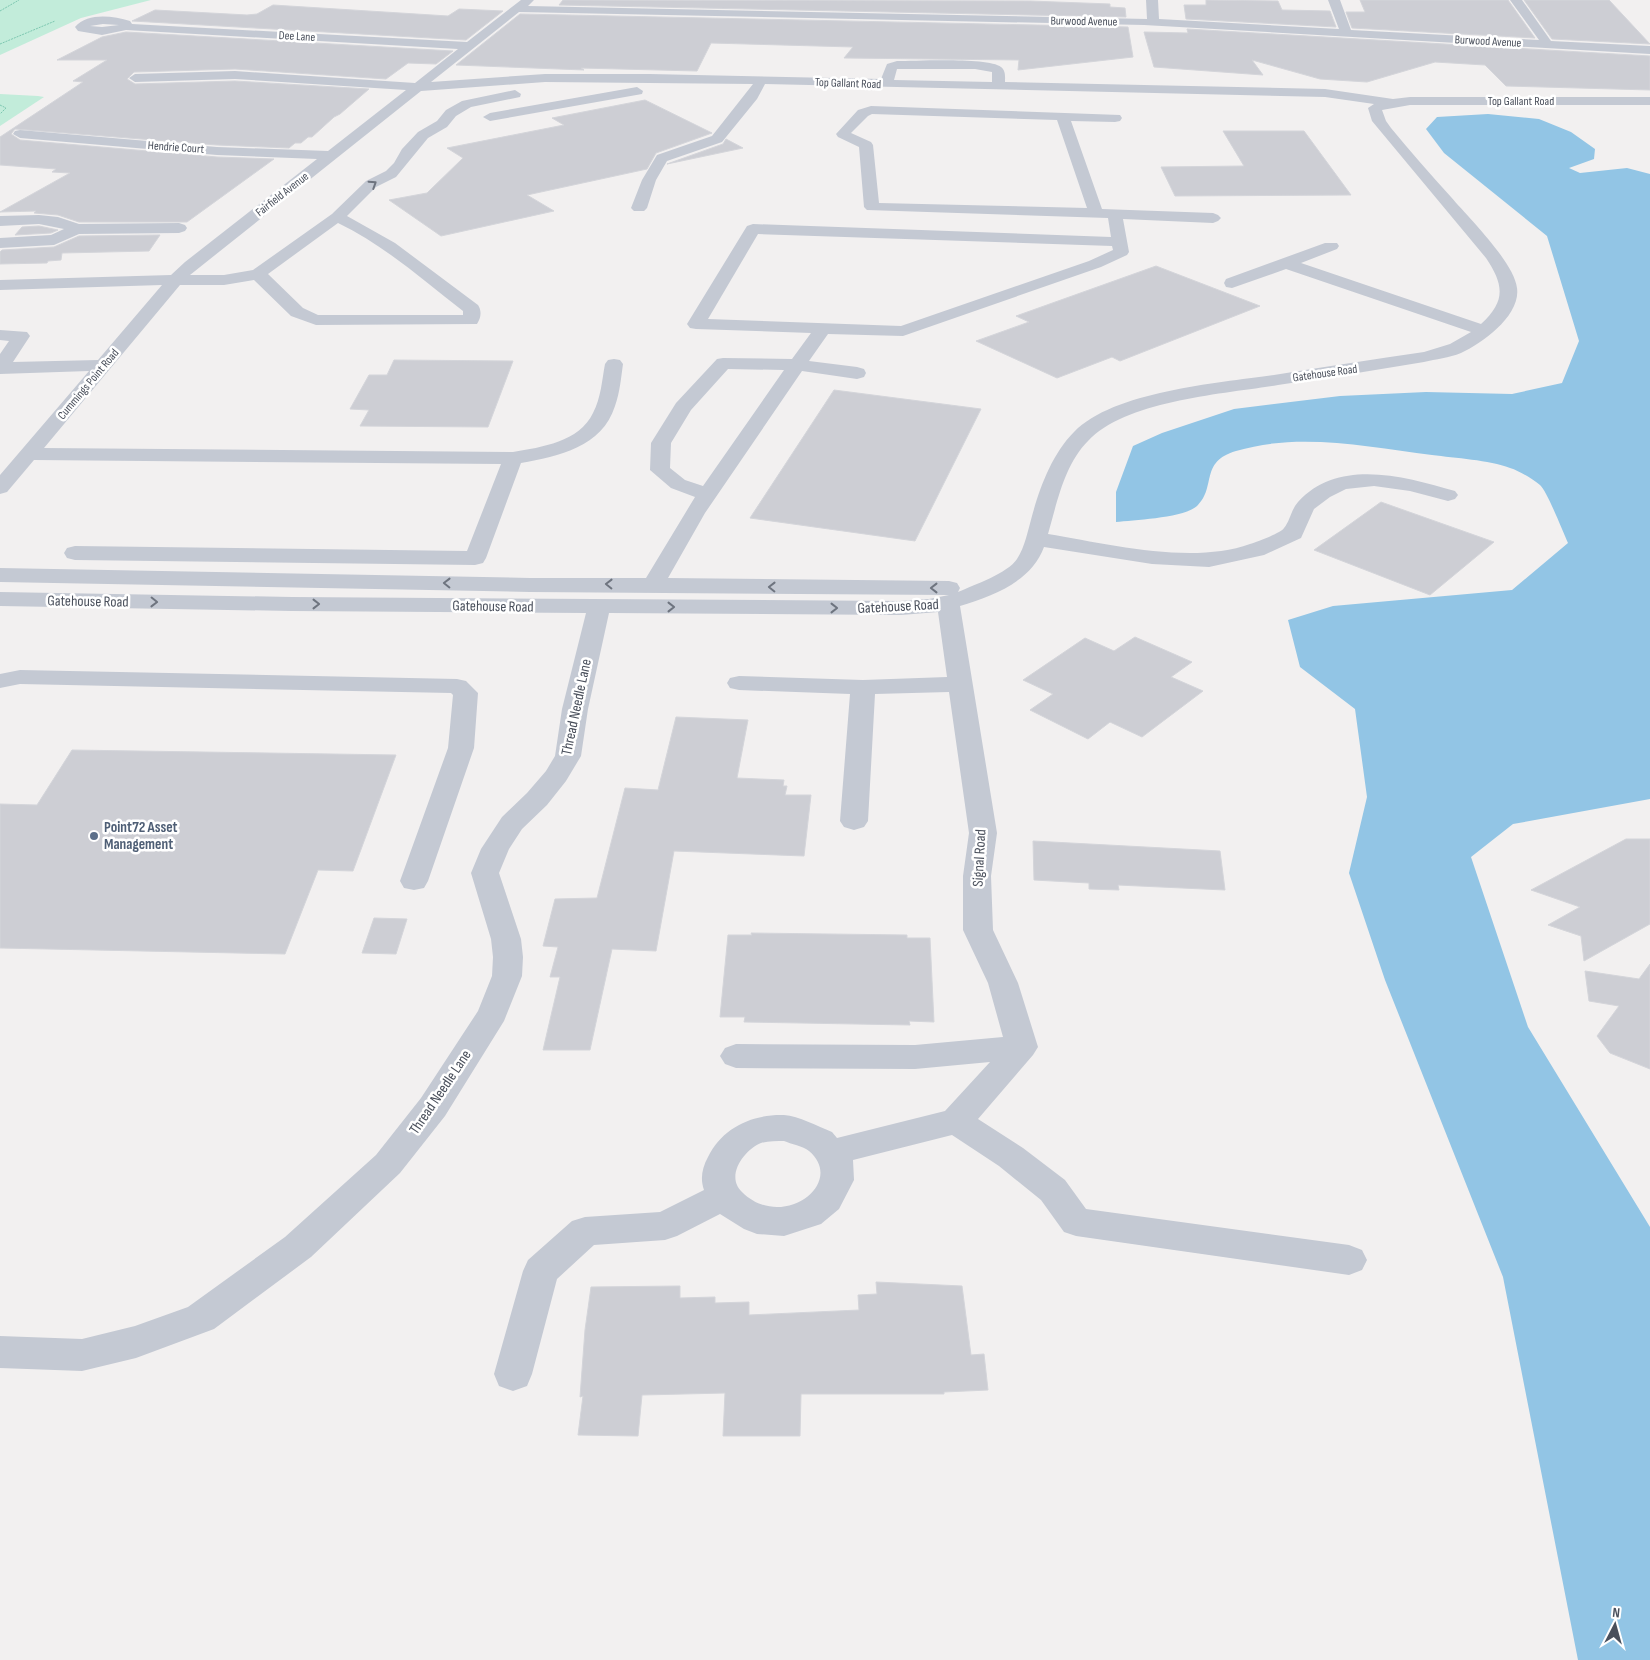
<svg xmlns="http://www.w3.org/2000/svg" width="1650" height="1660" font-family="'Sofia Sans Condensed',sans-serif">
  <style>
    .green { fill: #c2ecda }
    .water { fill: #92c5e5 }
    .building { fill: #cdced4; stroke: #d4d5da }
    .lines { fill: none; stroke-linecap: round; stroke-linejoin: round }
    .path { stroke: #7cc7b0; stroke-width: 1; stroke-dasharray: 2 1; stroke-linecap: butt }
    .minor { fill: #c4c9d3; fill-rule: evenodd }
    .oneway { stroke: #6e747f }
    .service-dot { fill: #5c6f8a; stroke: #fff; stroke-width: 2 }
    .labels { text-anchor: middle; stroke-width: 5; stroke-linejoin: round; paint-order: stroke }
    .far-street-label { font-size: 12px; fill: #494f5b; stroke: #fff }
    .street-label { font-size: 15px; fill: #494f5b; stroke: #fff }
    .service-label { font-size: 15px; font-weight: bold; fill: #4e5e75; stroke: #fff; text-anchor: start }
  </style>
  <rect width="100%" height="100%" fill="#f2f0f0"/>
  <g class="green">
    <polygon points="0,0 151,0 81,18 0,55"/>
    <polygon points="0,94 38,96 44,97 0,126"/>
  </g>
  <path class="water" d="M1488,114L1539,119L1571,132L1595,149L1594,159L1569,168L1580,173L1627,168L1650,174V799L1513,824L1471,857L1528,1027L1650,1227V1660H1578L1503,1277L1385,980L1349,873L1367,797L1355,709L1300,667L1288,620L1333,606L1512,590L1568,543C1563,532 1547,491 1540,485C1532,479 1520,471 1510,468C1489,460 1455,458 1432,455C1368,447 1299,432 1236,451C1199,462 1217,487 1197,506C1184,518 1134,520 1116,522V492L1133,446L1162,433L1234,409L1340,396L1426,392L1512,394L1562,383L1579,341L1547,236L1444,153L1426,129L1437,117Z"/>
  <g class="building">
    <polygon points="563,0 1030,1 1110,4 1110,7 1125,8 1126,17 559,5"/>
    <polygon points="1206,0 1278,1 1282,10 1330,11 1336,27 1186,19 1184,5 1206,5"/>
    <polygon points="1360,0 1508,0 1535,38 1352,28 1346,12 1365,12"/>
    <polygon points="1524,0 1609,0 1650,44 1552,39"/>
    <polygon points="273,5 448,16 459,9 503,11 466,40 132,21 155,10 247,15 257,14"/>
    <polygon points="520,14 1128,27 1133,57 1018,70 1019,60 844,58 853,47 711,43 697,71 581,68 584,70 456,65"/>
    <polygon points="1187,29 1650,56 1650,90 1506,86 1485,65 1435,62 1367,82 1320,79 1252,60 1263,75 1154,67 1144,32 1188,33"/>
    <polygon points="126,32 453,51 436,64 408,63 386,79 235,69 134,72 127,79 135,84 235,81 369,89 340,114 334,117 312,137 308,137 301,143 295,143 289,148 217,145 15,129 11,134 20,140 217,157 274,159 187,222 79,222 58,215 34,213 36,211 0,212 70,173 52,172 56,169 0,165 0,137 83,82 73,81 107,60 57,60 102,37"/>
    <polygon points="645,100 712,133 656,153 647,169 527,195 554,211 441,236 389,200 427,193 463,158 447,148 564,125 552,118"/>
    <polygon points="1223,131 1304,131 1351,195 1175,196 1161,167 1244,166"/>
    <polygon points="726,139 743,148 667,164 723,144"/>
    <polygon points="39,226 58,230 51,233 15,235 22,227"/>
    <polygon points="160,235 149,251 62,253 61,260 48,261 47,263 0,264 0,252 2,250 54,247 79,236"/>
    <polygon points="1156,266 1260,306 1120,361 1112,357 1057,378 976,341 1029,322 1016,316"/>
    <polygon points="394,360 513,361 488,427 360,426 369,410 350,409 369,375 387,375"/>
    <polygon points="834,390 981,409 915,541 750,518"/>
    <polygon points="1381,502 1494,542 1430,595 1314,550"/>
    <polygon points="1135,637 1192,662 1171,677 1203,691 1142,737 1110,722 1088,739 1030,710 1053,694 1023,680 1085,638 1114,651"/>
    <polygon points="676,717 748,720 737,778 784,780 783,786 787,786 785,795 811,795 804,856 674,851 656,951 612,949 590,1050 543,1050 560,977 550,977 558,947 543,946 555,899 597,898 625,788 658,790"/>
    <polygon points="72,750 396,755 353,871 318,870 285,954 0,948 0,804 37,805"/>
    <polygon points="1626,839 1650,839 1650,924 1584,961 1581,936 1548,925 1580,907 1531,890"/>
    <polygon points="1033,841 1220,851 1225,890 1118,885 1119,890 1089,889 1089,883 1034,880"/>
    <polygon points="374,918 407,919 396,954 362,953"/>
    <polygon points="751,933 907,935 907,938 930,938 934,1022 909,1021 910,1025 744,1022 745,1017 720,1017 728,935 752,935"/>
    <polygon points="1650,964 1650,1069 1610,1053 1597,1036 1619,1006 1589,1001 1585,971 1639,979"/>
    <polygon points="876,1282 962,1286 971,1355 984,1354 988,1390 944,1392 944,1394 801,1394 800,1436 723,1436 725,1393 642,1395 638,1436 578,1435 583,1396 580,1397 585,1330 591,1287 680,1286 680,1298 715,1297 715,1303 749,1302 749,1315 859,1310 858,1295 877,1294"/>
  </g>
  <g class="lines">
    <g class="path">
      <polyline points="0,11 19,0"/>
      <polyline points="0,44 55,21"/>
      <polyline points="0,105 6,108 0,114"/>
    </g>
    <g class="minor">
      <path d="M521,0H534L528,6L1147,19L1146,0H1158L1159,19L1339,29L1328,0H1340L1351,30L1539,40L1510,0H1522L1551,41L1650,46V54L1144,25L519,12L431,82L545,74H650L881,79L887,64L897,61C916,61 989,57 1001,67C1006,71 1005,77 1005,82L1325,89L1393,99L1410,97H1650V105H1410L1382,110L1386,121L1391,128C1410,151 1430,174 1451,197C1468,217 1514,262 1517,288C1521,315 1483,343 1461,353C1449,358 1436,359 1424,362C1375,370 1327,378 1278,385C1224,394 1126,400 1088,441C1064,465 1057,503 1048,534C1108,544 1192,565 1250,544C1257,542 1281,533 1284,528C1290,521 1291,510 1298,502C1339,457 1406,477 1455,491L1458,495L1455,499L1448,501L1410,491L1374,486L1346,489L1330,497L1314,509L1301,538L1264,555L1209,567L1152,564L1044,547C1032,581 993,596 960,606L997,833L991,876L993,930L1018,983L1038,1047L1033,1055L978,1119L1023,1148L1065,1180L1086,1209L1349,1245L1362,1250L1367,1260L1362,1270L1349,1275L1076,1236L1064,1232L1041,1200L999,1166L952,1135L853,1160L854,1180L839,1209L821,1224L784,1236L757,1234L744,1229L720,1214L677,1236L665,1240L594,1245L557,1279L532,1374L527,1386L513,1391L499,1386L494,1374L523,1271L528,1260L572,1221L585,1217L660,1212L704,1190C700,1179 702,1168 708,1157C722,1128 752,1114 784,1115C799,1116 817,1126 832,1132L837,1138L945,1111L990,1062L915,1069L736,1068L725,1064L720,1056L725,1048L736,1044L915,1045L1003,1037L988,983L963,930V876L969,833L949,692L875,694L868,821L864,827L854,830L844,827L840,821L850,694L739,690L730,688L727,683L730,678L739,676L863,680L947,677L938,612L901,615L609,613L588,709L581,756L566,781L547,805L522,829L509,849L499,873L521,939L523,957L522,976L504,1021L445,1116L400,1173L311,1257L214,1329L136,1358L82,1371L0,1368V1336L82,1339L135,1326L188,1307L285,1237L376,1155L421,1098L478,1011L492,976L493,957L491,939L471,873L481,849L502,817L527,793L546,771L555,756L562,709L586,613L292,611L0,606V592L292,597L901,601L929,599L949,595L530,592L0,582V568L530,578H646L695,497L671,488L650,470L651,443L676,403L717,359L723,358L792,359L811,333L696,329L690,328L687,324L747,226L753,224L1111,237L1108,218L867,210L864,207L859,147L838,137L836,134L858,110L871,106L1120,115L1122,118L1120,121L1115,122L1071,121L1102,209L1213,213L1218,215L1221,218L1218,221L1213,223L1123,219L1129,252L1127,255L1101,267L903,336L828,334L809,361L857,367L864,369L866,373L864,377L857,379L802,371L705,513L668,578L949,581L957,583L960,588L958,592C974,585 1008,573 1017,559C1025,547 1028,530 1032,516C1040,487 1052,454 1074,432C1114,391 1219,383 1274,375C1324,367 1374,359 1424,352L1450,344L1471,332L1286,269L1232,288L1226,287L1224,283L1226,279L1325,243H1337L1339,246L1337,249L1301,263L1481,324C1506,301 1504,285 1486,258L1372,121L1368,108L1374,104L1325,97L765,84L757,99L722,142L667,161L656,180L647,208L644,211H634L631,208L642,180L657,155L712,136L753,84L545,82L421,91L190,275H224L253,270L332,214L366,181L386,171L394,163L402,149L418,132L437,121L446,110L462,101L515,90L521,94L520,97L471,107L456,116L447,127L428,138L396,177L376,187L347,216L395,243L478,305C482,311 481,318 477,324L316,325L291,316L254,280L224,285H180L44,448L513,452C542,447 579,442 593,413C601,398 602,380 605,364L608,360L614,359L620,360L623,364C621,378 620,392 615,406C602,447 559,456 521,463L486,558L483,563L475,565L75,560L67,558L64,553L67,548L75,546L467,551L501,464L34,460L7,492L0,494V475L89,371L0,374V354L9,341L0,340V330L27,332L30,336L13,362L98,360L162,285L0,290V280L171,275L185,262L317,159L217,155L20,138L13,134L15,131L20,130L217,147L328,151L406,90L235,79L135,82L129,78L135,74L235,71L415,83L458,49L126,30L102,35L78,31L75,27C88,12 113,16 130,21L132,24L467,42ZM103,24L119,25L102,27L90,26ZM897,69H975L992,72V82L894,80ZM872,114L1057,120L1087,208L879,203L873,145L871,142L851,133L868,116ZM338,223C384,245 423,280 463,311V315H318L303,308L268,274ZM758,234L1112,246L1113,250L1089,261L901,326L708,319ZM728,369L784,370L703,486L685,480L670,468L671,443L691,410ZM784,1141C791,1144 803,1146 809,1151C847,1183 782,1232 742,1192C725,1176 744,1150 761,1143C768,1141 777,1141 784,1141Z"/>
      <polygon points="637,87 643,91 642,94 490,121 483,117 490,113"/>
      <polygon points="39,215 58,217 79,224 179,223 185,225 187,228 185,231 179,233 79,234 54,245 0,248 0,238 51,235 64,229 39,224 0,226 0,216"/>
      <polygon points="20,670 457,679 466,681 478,693 474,748 428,881 424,888 414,890 404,888 400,881 448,748 453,695 451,693 20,684 0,688 0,674"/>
    </g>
  </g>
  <defs><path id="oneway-chevron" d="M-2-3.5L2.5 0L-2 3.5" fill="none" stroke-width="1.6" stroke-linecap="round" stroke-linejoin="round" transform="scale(1.25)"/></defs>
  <g class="oneway">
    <use href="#oneway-chevron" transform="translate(373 184) rotate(-33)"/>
    <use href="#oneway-chevron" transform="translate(447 583) rotate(-179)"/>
    <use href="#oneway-chevron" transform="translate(609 584) rotate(-179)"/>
    <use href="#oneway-chevron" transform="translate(772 587) rotate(-179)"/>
    <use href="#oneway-chevron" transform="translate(934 588) rotate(180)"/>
    <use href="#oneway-chevron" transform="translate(154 602) rotate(1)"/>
    <use href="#oneway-chevron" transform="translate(316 604)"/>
    <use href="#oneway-chevron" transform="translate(671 607)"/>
    <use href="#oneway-chevron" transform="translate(834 608)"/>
  </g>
  <circle class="service-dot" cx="94" cy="836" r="5"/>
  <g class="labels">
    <g class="far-street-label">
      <text transform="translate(1084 21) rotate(1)" y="4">Burwood Avenue</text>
      <text transform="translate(297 36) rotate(3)" y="4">Dee Lane</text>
      <text transform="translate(1488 41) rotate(3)" y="4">Burwood Avenue</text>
      <text transform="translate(848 83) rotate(2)" y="4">Top Gallant Road</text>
      <text x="1521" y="105">Top Gallant Road</text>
      <text transform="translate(176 147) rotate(4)" y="4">Hendrie Court</text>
      <text transform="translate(282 194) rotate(-38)" y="4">Fairfield Avenue</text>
      <text transform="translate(1325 373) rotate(-8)" y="4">Gatehouse Road</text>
      <text transform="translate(88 384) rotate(-50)" y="4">Cummings Point Road</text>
    </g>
    <g class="street-label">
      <text transform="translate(88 601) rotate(1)" y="5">Gatehouse Road</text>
      <text transform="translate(493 606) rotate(1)" y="5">Gatehouse Road</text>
      <text transform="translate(898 606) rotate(-3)" y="5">Gatehouse Road</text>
      <text transform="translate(576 707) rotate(-78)" y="5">Thread Needle Lane</text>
      <text transform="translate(979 858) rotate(-87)" y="5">Signal Road</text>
      <text transform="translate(440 1092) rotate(-56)" y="5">Thread Needle Lane</text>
    </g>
    <g class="service-label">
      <text x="104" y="832">Point72 Asset<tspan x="104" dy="17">Management</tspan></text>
    </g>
  </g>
  <g transform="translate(1615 1625) rotate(6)" stroke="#ffffff" stroke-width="4" paint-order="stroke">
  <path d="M0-4L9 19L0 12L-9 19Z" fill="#494f5b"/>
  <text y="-8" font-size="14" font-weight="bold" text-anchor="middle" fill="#494f5b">N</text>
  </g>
</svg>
